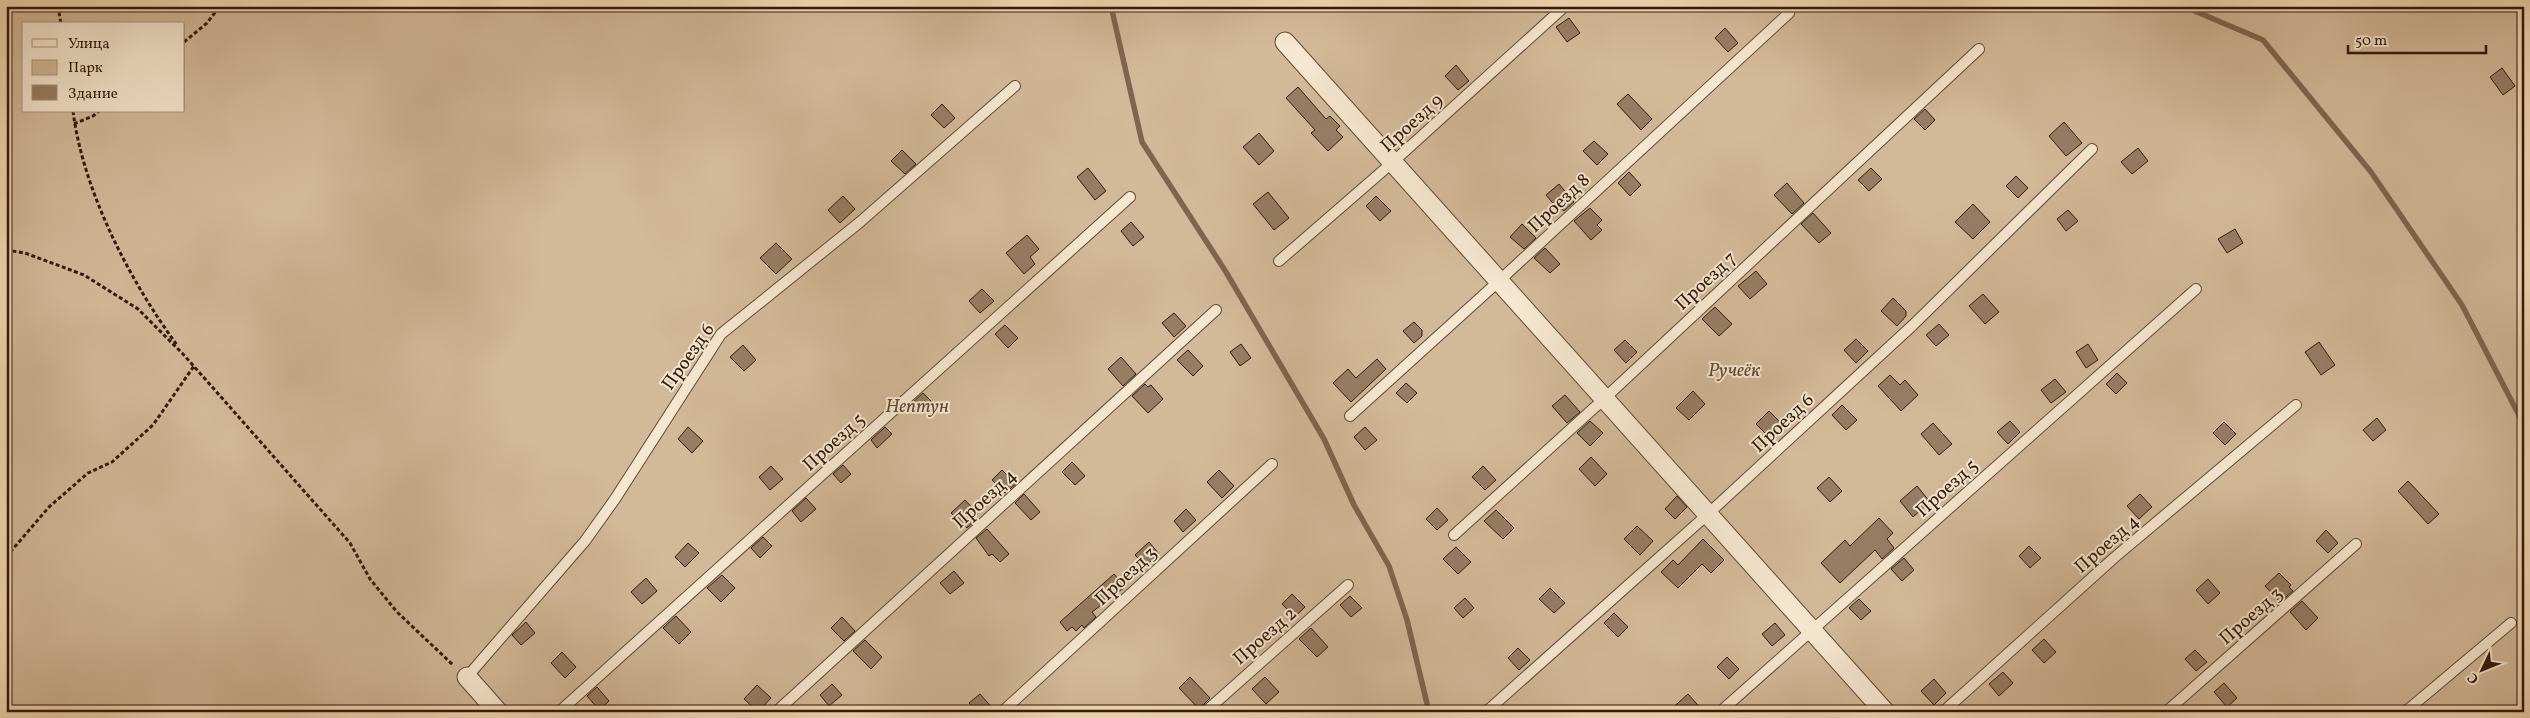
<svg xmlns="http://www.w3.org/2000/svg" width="2530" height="718" font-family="Vollkorn,serif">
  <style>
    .green { fill: #d2b999; stroke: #826952; fill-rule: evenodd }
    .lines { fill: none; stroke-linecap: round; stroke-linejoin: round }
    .stream { stroke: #7e654f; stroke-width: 5.5 }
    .building { fill: #967d64; stroke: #31190b }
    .service-casing { stroke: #624936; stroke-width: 12 }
    .minor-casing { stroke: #624936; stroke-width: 21 }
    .path { stroke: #31190b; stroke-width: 3; stroke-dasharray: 4 2.5; stroke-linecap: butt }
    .service { stroke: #f7e7d0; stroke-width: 10 }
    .minor { stroke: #f7e7d0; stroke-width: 19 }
    .labels { text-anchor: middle; stroke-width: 4; stroke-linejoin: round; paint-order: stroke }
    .street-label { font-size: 19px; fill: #31190b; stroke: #f7e7d0 }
    .park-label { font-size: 19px; font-style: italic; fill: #614936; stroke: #f7e7d0 }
  </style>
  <rect width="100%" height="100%" fill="#f3dab6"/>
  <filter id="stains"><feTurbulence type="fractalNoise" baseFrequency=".004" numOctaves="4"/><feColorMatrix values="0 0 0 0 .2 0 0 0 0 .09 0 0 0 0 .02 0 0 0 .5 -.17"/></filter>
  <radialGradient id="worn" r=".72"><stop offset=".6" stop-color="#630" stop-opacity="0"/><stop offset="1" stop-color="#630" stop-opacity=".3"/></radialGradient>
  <path class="green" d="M6,6H2524V712H6ZM24,24H184V111H24Z"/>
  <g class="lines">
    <g class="stream">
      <polyline points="1111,6 1142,142 1226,272 1324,439 1354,505 1389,566 1407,620 1429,712"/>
      <polyline points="2183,6 2263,40 2371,172 2462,305 2524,425"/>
    </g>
  </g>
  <g class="building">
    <polygon points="1569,18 1580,33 1567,42 1556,27"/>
    <polygon points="1725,28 1738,43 1728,52 1715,38"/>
    <polygon points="1456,65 1469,81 1458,90 1445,76"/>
    <polygon points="2502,68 2515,86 2503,95 2490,77"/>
    <polygon points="1298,87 1326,119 1330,116 1340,126 1336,130 1343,137 1328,151 1311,133 1315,130 1286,98"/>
    <polygon points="1628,94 1652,119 1641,130 1617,104"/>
    <polygon points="942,104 955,118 944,128 931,115"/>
    <polygon points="1925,109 1935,120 1925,130 1914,119"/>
    <polygon points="2064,122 2082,143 2066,156 2049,136"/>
    <polygon points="1259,133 1274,151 1259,165 1243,147"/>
    <polygon points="1594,141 1608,154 1597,165 1583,151"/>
    <polygon points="2138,148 2148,161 2132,174 2121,162"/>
    <polygon points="902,150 916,164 905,174 891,161"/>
    <polygon points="1088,168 1106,191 1095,200 1077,177"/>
    <polygon points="1871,168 1882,179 1869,191 1858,180"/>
    <polygon points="1629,172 1641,185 1630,196 1618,183"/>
    <polygon points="2016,176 2028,188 2018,198 2006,186"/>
    <polygon points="1787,183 1804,203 1792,214 1774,195"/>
    <polygon points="1559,184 1574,202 1564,211 1558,206 1556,207 1546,195"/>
    <polygon points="1268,192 1289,218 1274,230 1253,204"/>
    <polygon points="843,196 855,209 840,223 828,210"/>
    <polygon points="1376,196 1391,211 1380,221 1366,206"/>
    <polygon points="1973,204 1990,222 1973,239 1955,222"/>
    <polygon points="1590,208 1602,220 1597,225 1602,230 1591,240 1574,221"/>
    <polygon points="2068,210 2078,221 2066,231 2057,219"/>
    <polygon points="1813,213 1831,233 1819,243 1801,224"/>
    <polygon points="1131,222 1144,237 1133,246 1121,231"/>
    <polygon points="1522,224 1536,238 1524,249 1510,237"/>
    <polygon points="2235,229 2243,243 2227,253 2218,239"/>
    <polygon points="1027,235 1039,249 1030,257 1035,264 1024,274 1006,253"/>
    <polygon points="776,243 792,259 776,274 760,258"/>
    <polygon points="1545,248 1560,264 1550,273 1534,258"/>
    <polygon points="1756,271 1767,284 1750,299 1738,286"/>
    <polygon points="982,289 994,301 980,313 969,301"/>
    <polygon points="1983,294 1999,312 1985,324 1969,306"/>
    <polygon points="1893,298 1906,311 1906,316 1897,326 1881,311"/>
    <polygon points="1715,307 1732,324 1719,336 1702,319"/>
    <polygon points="1174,313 1186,326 1174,337 1162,323"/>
    <polygon points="1414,322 1422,330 1422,336 1414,343 1403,331"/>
    <polygon points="1939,324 1949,335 1936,346 1926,335"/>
    <polygon points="1005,325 1018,338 1008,348 995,334"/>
    <polygon points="1856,339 1868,351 1856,363 1844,350"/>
    <polygon points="1625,340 1637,352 1626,363 1614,350"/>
    <polygon points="2319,342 2335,365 2321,375 2305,352"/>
    <polygon points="1241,344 1251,358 1240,366 1230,352"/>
    <polygon points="2088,344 2098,360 2086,368 2076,352"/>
    <polygon points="743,345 756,360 744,371 730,357"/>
    <polygon points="1188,350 1203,366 1193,376 1177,360"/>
    <polygon points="1121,357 1136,374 1123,386 1108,369"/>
    <polygon points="1377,359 1386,369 1351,402 1333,383 1348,369 1356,378"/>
    <polygon points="2117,373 2127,383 2116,394 2106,384"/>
    <polygon points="1890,375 1900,385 1905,380 1918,395 1901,411 1878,386"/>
    <polygon points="2055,379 2066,392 2051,403 2041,390"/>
    <polygon points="1406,383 1417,393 1407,403 1396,393"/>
    <polygon points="1145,384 1148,387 1151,385 1163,399 1148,413 1132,396"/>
    <polygon points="1693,391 1705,404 1689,420 1676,408"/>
    <polygon points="923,393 932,402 922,413 912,403"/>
    <polygon points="1565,395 1580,412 1567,423 1552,406"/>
    <polygon points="1842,405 1857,420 1846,430 1832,415"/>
    <polygon points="1769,411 1782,424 1769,437 1756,424"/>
    <polygon points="2377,418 2386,430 2373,441 2363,430"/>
    <polygon points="1590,421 1603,433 1590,446 1577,433"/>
    <polygon points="2010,421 2020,432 2008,444 1997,432"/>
    <polygon points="2224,422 2236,434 2225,445 2213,433"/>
    <polygon points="1933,423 1952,444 1939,455 1921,434"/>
    <polygon points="688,427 703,441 692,453 678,439"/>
    <polygon points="885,427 892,434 877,448 871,440"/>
    <polygon points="1365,427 1377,440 1365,450 1354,437"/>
    <polygon points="1591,457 1607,474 1595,486 1579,469"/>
    <polygon points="1072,462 1085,476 1075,485 1062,472"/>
    <polygon points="843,465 851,474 841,483 833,474"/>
    <polygon points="771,466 783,479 770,490 759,477"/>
    <polygon points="1483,466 1496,480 1485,490 1472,477"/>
    <polygon points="1002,470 1016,484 1005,493 992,480"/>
    <polygon points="1219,470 1234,486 1222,498 1207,482"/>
    <polygon points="1829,477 1842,491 1830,502 1817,488"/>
    <polygon points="2408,481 2439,514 2428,524 2398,491"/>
    <polygon points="1917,486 1930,502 1913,517 1900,501"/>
    <polygon points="1024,494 1040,512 1031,520 1015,503"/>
    <polygon points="2140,494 2152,507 2139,519 2127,506"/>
    <polygon points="1677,496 1687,507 1675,519 1665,509"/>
    <polygon points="806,498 816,509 801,522 792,511"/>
    <polygon points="965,500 978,514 975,516 977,519 967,528 951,513"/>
    <polygon points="1437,508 1448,520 1437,530 1426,519"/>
    <polygon points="1186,509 1196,520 1183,532 1174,521"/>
    <polygon points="1496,510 1514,528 1503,539 1484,521"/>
    <polygon points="1879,518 1893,533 1887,539 1894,548 1882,559 1875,550 1840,583 1821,563 1845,540 1850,546"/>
    <polygon points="1637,526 1653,541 1640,555 1624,539"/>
    <polygon points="987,529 1009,554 1000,562 992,554 989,556 976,538"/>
    <polygon points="2326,530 2338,543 2328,553 2316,541"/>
    <polygon points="763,537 772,546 760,558 751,548"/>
    <polygon points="1703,539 1724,560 1711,573 1702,564 1678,588 1661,572 1673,560 1678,565"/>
    <polygon points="1149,542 1159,554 1145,566 1135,555"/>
    <polygon points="688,543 699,553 685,567 675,557"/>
    <polygon points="2029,546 2041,558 2030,568 2019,556"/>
    <polygon points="1456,547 1471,562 1458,574 1443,559"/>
    <polygon points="1904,558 1914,570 1902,581 1891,569"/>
    <polygon points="954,571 964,583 950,594 940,583"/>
    <polygon points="2279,573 2291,585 2289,587 2293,591 2280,602 2265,586"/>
    <polygon points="1114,574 1125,587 1092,612 1096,617 1084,628 1082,625 1076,631 1072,627 1067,631 1060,622"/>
    <polygon points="722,575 735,588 721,602 707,588"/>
    <polygon points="646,578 657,591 642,604 631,592"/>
    <polygon points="2208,579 2220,593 2208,604 2196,590"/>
    <polygon points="1550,588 1565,603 1554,613 1539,599"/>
    <polygon points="1292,594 1305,607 1295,617 1282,604"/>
    <polygon points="1350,596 1362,608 1351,617 1340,605"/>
    <polygon points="1465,598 1474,608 1463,618 1454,608"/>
    <polygon points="1859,599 1871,611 1861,620 1849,608"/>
    <polygon points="2302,601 2318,618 2306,630 2290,612"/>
    <polygon points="1614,613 1628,627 1618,637 1604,623"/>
    <polygon points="676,616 691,632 679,644 663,628"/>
    <polygon points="842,617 855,631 844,641 831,628"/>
    <polygon points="526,622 535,633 521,645 512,635"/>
    <polygon points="1775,623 1785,635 1772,646 1762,634"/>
    <polygon points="1311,628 1328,647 1317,657 1299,639"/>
    <polygon points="2044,639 2056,652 2044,663 2032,650"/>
    <polygon points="865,640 882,657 871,669 853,651"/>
    <polygon points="1518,648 1530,660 1519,670 1508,658"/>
    <polygon points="2195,650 2207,662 2196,671 2185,659"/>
    <polygon points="562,652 576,667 565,678 551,663"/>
    <polygon points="1727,657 1739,669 1729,679 1717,667"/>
    <polygon points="2003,672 2013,683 1999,696 1989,684"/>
    <polygon points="1190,677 1210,698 1199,709 1179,688"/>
    <polygon points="1265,677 1279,692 1266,704 1252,689"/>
    <polygon points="1934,679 1946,693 1934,705 1921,691"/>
    <polygon points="2224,683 2237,698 2227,707 2214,692"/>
    <polygon points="832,684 842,695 829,706 820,695"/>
    <polygon points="757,685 771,698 758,712 744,699"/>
    <polygon points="597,687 609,701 599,710 587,696"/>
    <polygon points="980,694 995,711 995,712 977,712 969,703"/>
    <polygon points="1688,694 1704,712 1668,712"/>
  </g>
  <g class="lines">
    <defs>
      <g id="service">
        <polyline points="1279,261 1393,162 1565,6"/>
        <polyline points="1350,416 1499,281 1789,13"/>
        <polyline points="1454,535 1605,398 1979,49"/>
        <polyline points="467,677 585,541 615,499 721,334 860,222 1015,86"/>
        <polyline points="559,712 1130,197"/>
        <polyline points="776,712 1216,310"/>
        <polyline points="1002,712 1272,464"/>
        <polyline points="1205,712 1348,585"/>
        <polyline points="1486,712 1708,514 1913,325 2092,149"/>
        <polyline points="1720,712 2196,289"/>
        <polyline points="1943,712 2115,557 2296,405"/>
        <polyline points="2166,712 2356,544"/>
        <polyline points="2405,712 2511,623"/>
      </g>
      <g id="minor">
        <polyline points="1285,42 1885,712"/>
        <polyline points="467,677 498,712"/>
      </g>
    </defs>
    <use href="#service" class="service-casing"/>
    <use href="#minor" class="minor-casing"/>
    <g class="path">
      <polyline points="58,6 61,24"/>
      <polyline points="184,42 207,23 220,6"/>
      <path d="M73,111C83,191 130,281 177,345"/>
      <polyline points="74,124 93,116 99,111"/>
      <polyline points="6,250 25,253 84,275 138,309 183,354 350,543 370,579 397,612 453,665"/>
      <polyline points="6,557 49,507 88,473 112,462 153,425 194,366"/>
    </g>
    <use href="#service" class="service"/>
    <use href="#minor" class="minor"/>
  </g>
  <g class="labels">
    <g class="street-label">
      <text transform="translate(1411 122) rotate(-42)" y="7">Проезд 9</text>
      <text transform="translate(1558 202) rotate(-43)" y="7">Проезд 8</text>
      <text transform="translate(1705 280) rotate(-43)" y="7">Проезд 7</text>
      <text transform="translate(687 356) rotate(-55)" y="7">Проезд 6</text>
      <text transform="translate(1782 422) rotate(-43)" y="7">Проезд 6</text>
      <text transform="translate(833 441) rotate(-42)" y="7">Проезд 5</text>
      <text transform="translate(1946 487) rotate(-42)" y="7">Проезд 5</text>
      <text transform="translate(984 498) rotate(-42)" y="7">Проезд 4</text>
      <text transform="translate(2106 543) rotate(-41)" y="7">Проезд 4</text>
      <text transform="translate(1125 575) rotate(-43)" y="7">Проезд 3</text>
      <text transform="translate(2250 615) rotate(-41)" y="7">Проезд 3</text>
      <text transform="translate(1264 635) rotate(-41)" y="7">Проезд 2</text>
    </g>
    <g class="park-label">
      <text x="1734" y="376">Ручеёк</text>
      <text x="917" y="412">Нептун</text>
    </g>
  </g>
  <rect width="2530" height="718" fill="none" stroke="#f3dab6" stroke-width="25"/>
  <rect x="8" y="8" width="2515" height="703" fill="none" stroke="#31190b" stroke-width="2.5"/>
  <rect x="12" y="12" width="2505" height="693" fill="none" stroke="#31190b"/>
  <rect x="22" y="22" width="162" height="90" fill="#f7e7d0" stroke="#a89581"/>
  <rect x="32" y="39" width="25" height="8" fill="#f7e7d0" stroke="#a89581"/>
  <text x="68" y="48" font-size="15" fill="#31190b">Улица</text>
  <rect x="32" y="60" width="25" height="15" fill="#d2b999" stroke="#a89581"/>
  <text x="68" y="72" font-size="15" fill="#31190b">Парк</text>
  <rect x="32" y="85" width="25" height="15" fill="#967d64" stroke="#a89581"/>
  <text x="68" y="98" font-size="15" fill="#31190b">Здание</text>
  <g transform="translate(2482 670) rotate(227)" stroke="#f7e7d0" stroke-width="4" paint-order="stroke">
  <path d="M0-4L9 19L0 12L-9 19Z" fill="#31190b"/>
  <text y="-8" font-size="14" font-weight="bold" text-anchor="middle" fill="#31190b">С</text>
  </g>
  <path d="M2348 45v8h138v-8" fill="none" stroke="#31190b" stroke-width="2.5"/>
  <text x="2355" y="45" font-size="15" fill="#31190b" stroke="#f7e7d0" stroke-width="4" paint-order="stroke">50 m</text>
  <rect width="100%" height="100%" filter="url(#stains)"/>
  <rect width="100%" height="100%" fill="url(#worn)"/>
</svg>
